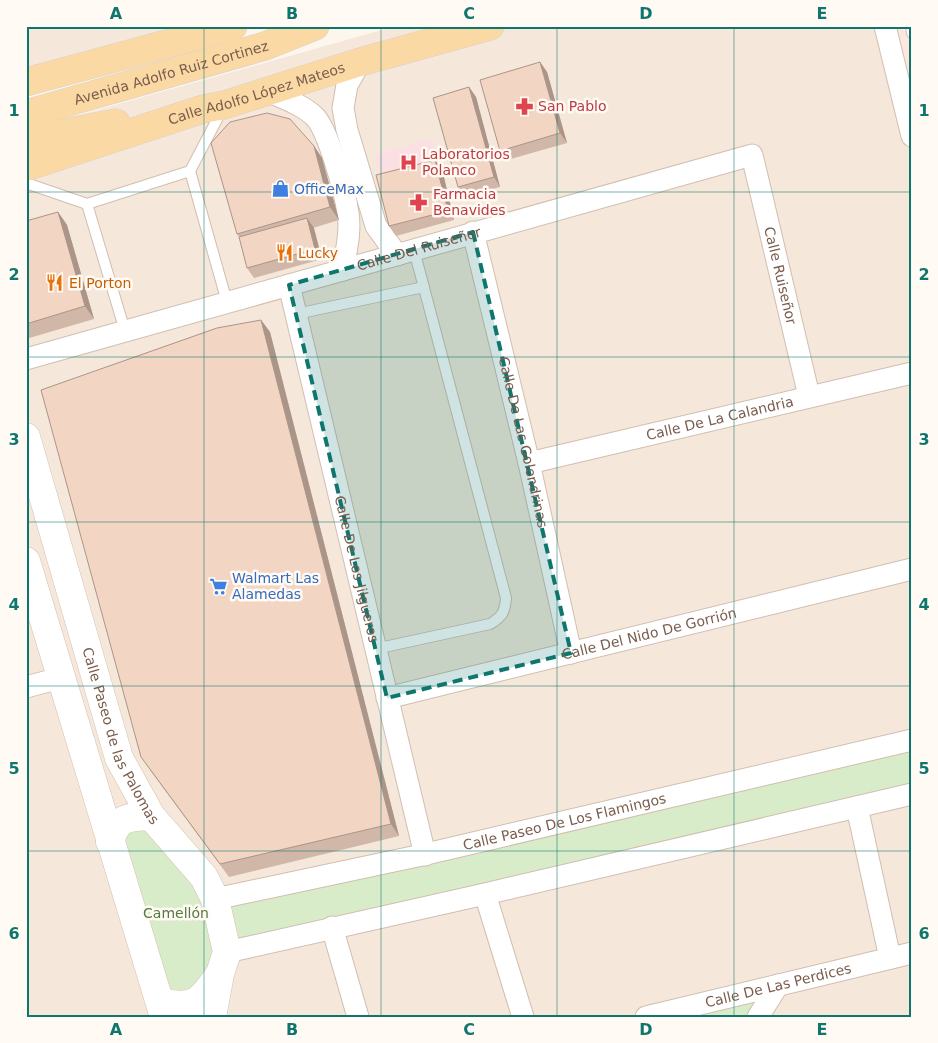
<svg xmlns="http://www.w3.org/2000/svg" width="938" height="1043" font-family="'DejaVu Sans',sans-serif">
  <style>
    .residential { fill: #f5e8da }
    .commercial { fill: #fde8e0 }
    .medical { fill: #fbdfe3 }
    .green { fill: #d8ecc9 }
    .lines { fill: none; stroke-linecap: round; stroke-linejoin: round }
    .lane-casing { stroke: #d1beb0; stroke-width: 12 }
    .street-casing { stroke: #d1beb0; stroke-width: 23 }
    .secondary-casing { stroke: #d6c0b0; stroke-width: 29 }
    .primary-casing { stroke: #dad1cd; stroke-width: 29 }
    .lane { stroke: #fff; stroke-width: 10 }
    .street { stroke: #fff; stroke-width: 21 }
    .secondary { stroke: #fff; stroke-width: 28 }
    .primary { stroke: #fbd9a5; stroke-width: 28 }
    .wall { fill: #d1b7a8 }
    .shaded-wall { fill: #aa9588 }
    .building { fill: #f3d5c3; stroke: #aa9588 }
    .marked { fill: #0f766e; fill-opacity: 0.2; stroke: #0f766e; stroke-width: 4; stroke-dasharray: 10 6; stroke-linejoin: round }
    .grid { fill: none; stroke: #0f766e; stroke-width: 1; stroke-opacity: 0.55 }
    .labels { text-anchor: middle; stroke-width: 5; stroke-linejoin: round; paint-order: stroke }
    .street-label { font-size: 14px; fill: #7a5c4d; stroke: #fffaf3 }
    .health-label { font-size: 14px; fill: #be3a42; stroke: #fffaf3; text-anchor: start }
    .shop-label { font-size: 14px; fill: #366cbe; stroke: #fffaf3; text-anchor: start }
    .food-label { font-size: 14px; fill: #c56008; stroke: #fffaf3; text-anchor: start }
    .park-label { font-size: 14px; fill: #537a41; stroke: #fffaf3 }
    .neatline { fill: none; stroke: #0f766e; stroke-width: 2 }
    .grid-label { font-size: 16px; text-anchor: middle; font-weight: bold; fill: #0f766e }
  </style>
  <rect width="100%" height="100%" fill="#fdf6ec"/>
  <g class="residential">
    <polygon points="26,26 233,26 26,82"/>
    <polygon points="396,26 912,26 912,1017 26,1017 26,130"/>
  </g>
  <polygon class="commercial" points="885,26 912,26 912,136"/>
  <polygon class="medical" points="432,138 442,169 383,184 375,155"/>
  <g class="green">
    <polygon points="912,740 912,794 227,952 206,995 160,1002 113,830 151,816 216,899"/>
    <polygon points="778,985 758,1017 646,1017"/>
  </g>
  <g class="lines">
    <defs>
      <g id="lane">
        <polyline points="911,26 912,33"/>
        <polyline points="190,171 227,302"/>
        <polyline points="26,183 87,204 190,171 222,110"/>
        <polyline points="87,204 125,331"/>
        <polyline points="296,314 424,287"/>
        <path d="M375,649L490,624C502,617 505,612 506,598L414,250"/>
      </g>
      <g id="street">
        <polyline points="885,26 912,136"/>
        <polyline points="360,62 347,85 343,108 347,130 376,226 397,255"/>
        <path d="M267,91C283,98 301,104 314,116C328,129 345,192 348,213C351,232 346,251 343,270"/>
        <path id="s1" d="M473,232L529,463L571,653"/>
        <path id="s2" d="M289,285L425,855"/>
        <path id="s3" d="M26,359L752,155L809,396"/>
        <path id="s4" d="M529,463L912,373"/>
        <polyline points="26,687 60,678"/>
        <path id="s5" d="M387,698L912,569"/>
        <polyline points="857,807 890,958"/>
        <polyline points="485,894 523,1017"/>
        <path id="s6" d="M215,899L422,855L912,740"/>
        <polyline points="332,927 358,1017"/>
        <polyline points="227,952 485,894 912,794"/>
        <path id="s7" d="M646,1017L912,953"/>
        <polyline points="758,1017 778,985"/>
      </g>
      <g id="secondary">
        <path id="s8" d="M26,437L119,758L151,816L204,877L215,899L227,952L220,974L212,1017"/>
        <polyline points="26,561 164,1017"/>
        <path d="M110,842C117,817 127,817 151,816"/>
        <path d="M160,1002C194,1010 201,1001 219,975"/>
      </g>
      <g id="primary">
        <polyline points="26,82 233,26"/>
        <path id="s9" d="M26,114L265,46L315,26"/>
        <polyline points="26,140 116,123"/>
        <path id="s10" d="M26,167L203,109L224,105L360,62L490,26"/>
      </g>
    </defs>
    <use href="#lane" class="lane-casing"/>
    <use href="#street" class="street-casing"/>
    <use href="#secondary" class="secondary-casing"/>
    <use href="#primary" class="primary-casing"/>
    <use href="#lane" class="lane"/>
    <use href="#street" class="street"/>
    <use href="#secondary" class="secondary"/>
    <use href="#primary" class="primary"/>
  </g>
  <g class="wall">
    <polygon points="540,62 547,72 567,143 507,160 500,151"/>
    <polygon points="469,87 476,97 500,187 464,197 458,187"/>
    <polygon points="314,146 322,158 339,220 313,228 322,259 254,278 247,268 239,237 237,234"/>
    <polygon points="435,160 442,169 454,220 396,236 389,226"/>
    <polygon points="58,212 67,225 94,319 26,339 26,221"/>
    <polygon points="261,320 270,332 399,836 229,877 150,770"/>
  </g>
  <g class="shaded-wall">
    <polygon points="540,62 547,72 567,143 560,133"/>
    <polygon points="469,87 476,97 500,187 494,177"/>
    <polygon points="314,146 322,158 339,220 330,207"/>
    <polygon points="435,160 442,169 454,220 448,211"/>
    <polygon points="58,212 67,225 94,319 85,306"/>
    <polygon points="307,218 314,228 322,259 315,249"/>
    <polygon points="261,320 270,332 399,836 391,824"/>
  </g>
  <g class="building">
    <polygon points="540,62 560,133 500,151 480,80"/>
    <polygon points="469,87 494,177 458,187 433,98"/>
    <polygon points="267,113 290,119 314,146 330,207 237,234 211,143 230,122"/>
    <polygon points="435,160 448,211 389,226 376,175"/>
    <polygon points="58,212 85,306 26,324 26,221"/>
    <polygon points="307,218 315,249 247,268 239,237"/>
    <polygon points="261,320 391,824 220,864 141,757 41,390 217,328"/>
  </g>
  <path class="marked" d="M473,232L571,653L387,698L289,285Z"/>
  <path class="grid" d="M204,26V1017M381,26V1017M557,26V1017M734,26V1017M26,192H912M26,357H912M26,522H912M26,686H912M26,851H912"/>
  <defs>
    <symbol id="pharmacy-bare" viewBox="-9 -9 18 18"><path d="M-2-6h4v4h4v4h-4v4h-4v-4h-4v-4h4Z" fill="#e0444e" stroke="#fffaf3" stroke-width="2.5" paint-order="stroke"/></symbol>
    <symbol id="hospital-bare" viewBox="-9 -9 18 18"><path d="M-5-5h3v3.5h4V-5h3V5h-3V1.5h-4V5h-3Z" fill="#e0444e" stroke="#fffaf3" stroke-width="2.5" paint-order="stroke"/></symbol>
    <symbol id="shop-bare" viewBox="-9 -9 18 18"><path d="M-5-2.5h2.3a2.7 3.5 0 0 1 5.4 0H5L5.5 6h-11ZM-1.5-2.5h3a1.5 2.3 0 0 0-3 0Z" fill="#3f7fe0" stroke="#fffaf3" stroke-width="2.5" paint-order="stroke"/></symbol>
    <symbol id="restaurant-bare" viewBox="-9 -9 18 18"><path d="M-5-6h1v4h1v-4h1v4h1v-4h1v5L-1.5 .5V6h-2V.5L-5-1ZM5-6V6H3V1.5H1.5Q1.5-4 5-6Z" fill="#e8710a" stroke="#fffaf3" stroke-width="2.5" paint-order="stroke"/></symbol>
    <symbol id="supermarket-bare" viewBox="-9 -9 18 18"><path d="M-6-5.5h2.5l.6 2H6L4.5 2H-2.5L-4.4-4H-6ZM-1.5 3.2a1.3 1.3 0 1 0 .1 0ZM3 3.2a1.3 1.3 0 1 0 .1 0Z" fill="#3f7fe0" stroke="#fffaf3" stroke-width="2.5" paint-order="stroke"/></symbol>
  </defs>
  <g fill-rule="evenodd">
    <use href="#pharmacy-bare" x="512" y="94" width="25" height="25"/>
    <use href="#hospital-bare" x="396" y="150" width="25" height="25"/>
    <use href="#shop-bare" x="268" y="176" width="25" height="25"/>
    <use href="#pharmacy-bare" x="406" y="190" width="25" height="25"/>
    <use href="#restaurant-bare" x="272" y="240" width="25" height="25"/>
    <use href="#restaurant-bare" x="42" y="270" width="25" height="25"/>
    <use href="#supermarket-bare" x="206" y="574" width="25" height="25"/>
  </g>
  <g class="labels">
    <g class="street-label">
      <text dy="5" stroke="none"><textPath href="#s9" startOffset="151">Avenida Adolfo Ruiz Cortinez</textPath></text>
      <text dy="5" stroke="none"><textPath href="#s10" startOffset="242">Calle Adolfo López Mateos</textPath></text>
      <text dy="5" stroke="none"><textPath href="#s3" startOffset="408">Calle Del Ruiseñor</textPath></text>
      <text dy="5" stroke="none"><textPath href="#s3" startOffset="878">Calle Ruiseñor</textPath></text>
      <text dy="5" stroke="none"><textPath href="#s4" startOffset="196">Calle De La Calandria</textPath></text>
      <text dy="5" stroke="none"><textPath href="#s1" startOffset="216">Calle De Las Golondrinas</textPath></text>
      <text dy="5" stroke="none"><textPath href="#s2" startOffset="292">Calle De Los Jilgueros</textPath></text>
      <text dy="5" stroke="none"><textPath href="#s5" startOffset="270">Calle Del Nido De Gorrión</textPath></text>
      <text dy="5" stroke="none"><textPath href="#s8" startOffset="314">Calle Paseo de las Palomas</textPath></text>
      <text dy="5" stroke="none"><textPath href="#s6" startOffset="358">Calle Paseo De Los Flamingos</textPath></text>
      <text dy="5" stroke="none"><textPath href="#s7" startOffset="136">Calle De Las Perdices</textPath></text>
    </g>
    <g class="health-label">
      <text x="538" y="111">San Pablo</text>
      <text x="422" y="159">Laboratorios<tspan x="422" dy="16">Polanco</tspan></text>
      <text x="433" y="199">Farmacia<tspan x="433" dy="16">Benavides</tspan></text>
    </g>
    <g class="shop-label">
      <text x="294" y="194">OfficeMax</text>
      <text x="232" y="583">Walmart Las<tspan x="232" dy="16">Alamedas</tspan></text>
    </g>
    <g class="food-label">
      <text x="298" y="258">Lucky</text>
      <text x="69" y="288">El Porton</text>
    </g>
    <g class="park-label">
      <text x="176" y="918">Camellón</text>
    </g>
  </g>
  <rect width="938" height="1043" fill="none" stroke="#fffaf3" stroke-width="55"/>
  <rect x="28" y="28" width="882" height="988" class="neatline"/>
  <g class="grid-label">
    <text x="116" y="19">A</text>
    <text x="292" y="19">B</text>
    <text x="469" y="19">C</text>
    <text x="646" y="19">D</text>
    <text x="822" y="19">E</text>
    <text x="14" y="116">1</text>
    <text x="924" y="116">1</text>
    <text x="14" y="280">2</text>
    <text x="924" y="280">2</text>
    <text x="14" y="445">3</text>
    <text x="924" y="445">3</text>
    <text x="14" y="610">4</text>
    <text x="924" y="610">4</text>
    <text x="14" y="774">5</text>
    <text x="924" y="774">5</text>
    <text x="14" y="939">6</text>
    <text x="924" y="939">6</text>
    <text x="116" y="1035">A</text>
    <text x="292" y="1035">B</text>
    <text x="469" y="1035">C</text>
    <text x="646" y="1035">D</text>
    <text x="822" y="1035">E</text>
  </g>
</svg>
